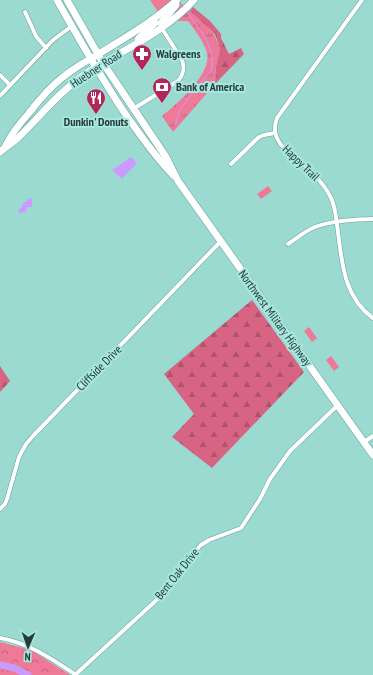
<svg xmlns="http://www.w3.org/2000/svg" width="373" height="675" font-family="'PT Sans Narrow',sans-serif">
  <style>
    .grass { fill: url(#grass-tufts) }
    .forest { fill: url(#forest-firs) }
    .park { fill: url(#park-crowns) }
    .garden { fill: #ee7a97 }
    .water { fill: #ca9afe }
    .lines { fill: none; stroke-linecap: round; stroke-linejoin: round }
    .stream { stroke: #ca9afe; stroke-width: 1 }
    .river { stroke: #ca9afe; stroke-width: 7 }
    .street-casing { stroke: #63a098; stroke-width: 5 }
    .primary-casing { stroke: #63a098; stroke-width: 8 }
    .street { stroke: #fff; stroke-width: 4 }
    .primary { stroke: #fff; stroke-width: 7 }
    .labels { text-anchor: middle; stroke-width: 4; stroke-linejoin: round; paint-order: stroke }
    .poi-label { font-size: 12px; font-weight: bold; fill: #243d3a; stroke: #a8e7de; text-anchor: start }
    .street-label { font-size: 12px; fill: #243d3a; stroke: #a8e7de }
  </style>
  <defs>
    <pattern id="grass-tufts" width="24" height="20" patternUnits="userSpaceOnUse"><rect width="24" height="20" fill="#ee7a97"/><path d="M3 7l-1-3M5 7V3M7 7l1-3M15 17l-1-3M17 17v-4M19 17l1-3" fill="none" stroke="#c1657c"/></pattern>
    <pattern id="forest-firs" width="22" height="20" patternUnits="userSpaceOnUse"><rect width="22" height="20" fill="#d66482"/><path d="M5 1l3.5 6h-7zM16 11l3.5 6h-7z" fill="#ad546b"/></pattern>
    <pattern id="park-crowns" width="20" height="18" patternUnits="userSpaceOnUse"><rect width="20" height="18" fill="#ee7a97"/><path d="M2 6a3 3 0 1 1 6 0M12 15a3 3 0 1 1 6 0" fill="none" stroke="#c1657c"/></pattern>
  </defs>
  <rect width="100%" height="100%" fill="#9bdad1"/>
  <path class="grass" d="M150,0H177L206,25L214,34L220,49L216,67L215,84L173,132L162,116C177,104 212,74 207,53C205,43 194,29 188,21H176L158,12Z"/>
  <g class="forest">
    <polygon points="193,7 210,21 221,34 221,38 229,54 241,48 244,54 215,84 216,67 220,49 215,34 190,11"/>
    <polygon points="252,300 304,372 212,468 172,437 194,414 164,374"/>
    <polygon points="0,366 10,381 0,392"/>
  </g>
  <polygon class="park" points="0,642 31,650 70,675 0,675"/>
  <g class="garden">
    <polygon points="268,186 272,191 261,199 257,194"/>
    <polygon points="309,327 317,338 312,342 304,331"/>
    <polygon points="331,356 339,367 334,371 326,360"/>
  </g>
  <g class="water">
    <polygon points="131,157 137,163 122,179 112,170"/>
    <polygon points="30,198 32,200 32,207 28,207 25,212 20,213 18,210 21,208 24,202 27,202 27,200"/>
  </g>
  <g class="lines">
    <polyline class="stream" points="175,126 180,109 212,69 212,55 206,38 187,12"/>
    <polyline class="river" points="0,665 14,668 28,675"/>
    <defs>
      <g id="street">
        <path d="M362,0L277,118C273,129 275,136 281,145C298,160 322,178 331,198C335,206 336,216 337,225C342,259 342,296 373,318"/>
        <polyline points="25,12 36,36 46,48"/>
        <polyline points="0,75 10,85"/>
        <polyline points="0,96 53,40 72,26"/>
        <path d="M133,109L178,81C184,74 185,68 182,60L161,27"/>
        <polyline points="231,164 259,137 264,135 275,133"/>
        <path d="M288,244C297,238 305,231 315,227C330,221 357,219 373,219"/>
        <polyline points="364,442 373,436"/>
        <polyline points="0,509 5,504 7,499 19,457 26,444 33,436 220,242"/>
        <path d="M0,638C29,643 52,659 76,675"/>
        <polyline points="75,675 162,595 180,575 187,560 201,545 209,540 241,528 260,499 270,479 290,451 338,405"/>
      </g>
      <g id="primary">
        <path d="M57,0C79,39 101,78 126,115C141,136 155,157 173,175"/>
        <polyline points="67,0 103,63 166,157 178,181 373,455"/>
        <polyline points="161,23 176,5"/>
        <polyline points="138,39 155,23"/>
        <path d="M6,145C12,133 20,123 29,113C39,100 50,87 63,77C74,68 86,61 99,54C126,37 154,21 177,0"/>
        <path d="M0,152C6,146 13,143 19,137C42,114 61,90 88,72C123,50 165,32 194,0"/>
      </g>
    </defs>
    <use href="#street" class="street-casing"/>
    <use href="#primary" class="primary-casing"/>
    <use href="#street" class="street"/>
    <use href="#primary" class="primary"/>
  </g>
  <defs>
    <symbol id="pharmacy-pin" viewBox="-11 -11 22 30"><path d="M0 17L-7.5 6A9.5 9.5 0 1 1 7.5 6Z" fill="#b42659" stroke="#a8e7de"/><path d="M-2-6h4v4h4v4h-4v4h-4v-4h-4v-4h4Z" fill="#fff"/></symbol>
    <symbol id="bank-pin" viewBox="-11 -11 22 30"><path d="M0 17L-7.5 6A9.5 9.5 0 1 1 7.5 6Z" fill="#b42659" stroke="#a8e7de"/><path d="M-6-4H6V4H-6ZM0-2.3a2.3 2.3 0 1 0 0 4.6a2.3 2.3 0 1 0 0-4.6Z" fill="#fff"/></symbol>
    <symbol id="restaurant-pin" viewBox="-11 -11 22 30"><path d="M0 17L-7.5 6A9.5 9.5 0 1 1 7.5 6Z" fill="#b42659" stroke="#a8e7de"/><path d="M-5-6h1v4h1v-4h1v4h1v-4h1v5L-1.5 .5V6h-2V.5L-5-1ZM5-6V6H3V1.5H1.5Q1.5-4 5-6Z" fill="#fff"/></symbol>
  </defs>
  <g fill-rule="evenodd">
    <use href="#pharmacy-pin" x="131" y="43" width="22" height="30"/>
    <use href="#bank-pin" x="151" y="76" width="22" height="30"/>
    <use href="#restaurant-pin" x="85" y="87" width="22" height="30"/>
  </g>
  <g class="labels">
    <g class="poi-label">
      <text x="156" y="58">Walgreens</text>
      <text x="176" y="91">Bank of America</text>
      <text x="96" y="126" text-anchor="middle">Dunkin' Donuts</text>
    </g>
    <g class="street-label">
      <text transform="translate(96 69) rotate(-33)" y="4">Huebner Road</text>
      <text transform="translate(301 163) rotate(44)" y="4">Happy Trail</text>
      <text transform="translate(275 318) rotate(54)" y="4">Northwest Military Highway</text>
      <text transform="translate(99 368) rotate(-45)" y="4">Cliffside Drive</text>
      <text transform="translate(177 574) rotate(-51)" y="4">Bent Oak Drive</text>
    </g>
  </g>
  <g transform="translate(28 647) rotate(182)" stroke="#a8e7de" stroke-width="3" paint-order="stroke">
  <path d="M0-3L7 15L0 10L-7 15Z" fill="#243d3a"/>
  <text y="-6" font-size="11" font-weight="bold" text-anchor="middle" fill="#243d3a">N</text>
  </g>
</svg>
